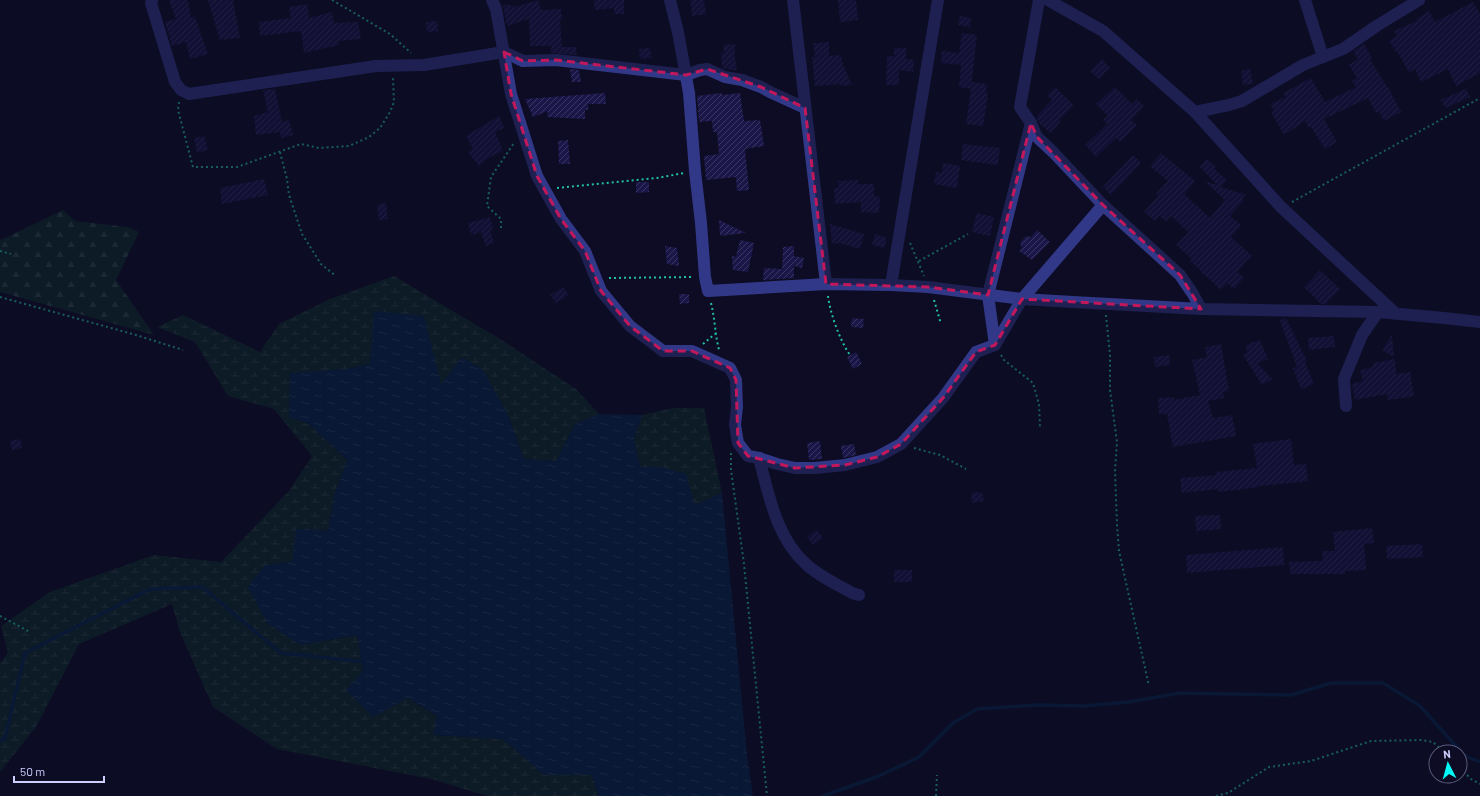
<svg xmlns="http://www.w3.org/2000/svg" width="1480" height="796" font-family="Barlow,sans-serif">
  <style>
    .forest { fill: url(#forest-firs) }
    .wetland { fill: url(#wetland-marsh) }
    .water { fill: url(#water-ripples) }
    .lines { fill: none; stroke-linecap: round; stroke-linejoin: round }
    .stream { stroke: #062648; stroke-width: 3.5 }
    .building { fill: url(#building-hatch) }
    .path { stroke: #22c0a4; stroke-width: 2; stroke-dasharray: 2 3; stroke-linecap: butt }
    .minor { stroke: #323888; stroke-width: 12 }
    .marked { fill: none; stroke: #c2185b; stroke-width: 3; stroke-dasharray: 8 5; stroke-linejoin: round }
  </style>
  <defs>
    <pattern id="forest-firs" width="22" height="20" patternUnits="userSpaceOnUse"><rect width="22" height="20" fill="#0e2e2a"/><path d="M5 1l3.5 6h-7zM16 11l3.5 6h-7z" fill="#304b4a"/></pattern>
    <pattern id="wetland-marsh" width="20" height="14" patternUnits="userSpaceOnUse"><rect width="20" height="14" fill="#0e2e2a"/><path d="M1 5h8M5 5V1M11 12h8M15 12V8" fill="none" stroke="#304b4a"/></pattern>
    <pattern id="water-ripples" width="26" height="14" patternUnits="userSpaceOnUse"><rect width="26" height="14" fill="#062648"/><path d="M2 4q2-2 4 0t4 0M15 11q2-2 4 0t4 0" fill="none" stroke="#294463"/></pattern>
    <pattern id="building-hatch" width="6" height="6" patternUnits="userSpaceOnUse"><rect width="6" height="6" fill="#1a1647"/><path d="M-1 1l2-2M0 6l6-6M5 7l2-2" fill="none" stroke="#3a3763"/></pattern>
  </defs>
  <rect width="100%" height="100%" fill="#0d0c24"/>
  <polygon class="forest" points="63,210 75,221 128,227 139,232 116,280 154,335 0,292 0,238 1,240"/>
  <g class="wetland">
    <polygon points="394,276 500,339 576,389 599,414 575,424 556,461 524,459 508,415 441,385 370,364 347,369 289,417 309,424 347,460 334,497 328,531 310,529 292,561 264,566 300,645 357,635 363,671 437,716 434,735 503,739 544,775 592,775 598,796 487,796 431,779 277,749 213,707 180,632 172,604 79,644 36,727 0,772 0,663 8,653 1,626 50,592 154,555 221,562 289,491 312,456 274,409 228,396 195,342 157,327 183,315 260,352 279,324 330,299"/>
    <polygon points="673,408 704,408 722,493 695,505 663,467 640,467 634,438 642,415"/>
  </g>
  <polygon class="water" points="374,311 424,316 441,384 462,357 483,370 508,415 524,459 556,461 575,424 599,414 642,415 634,438 640,467 662,467 686,474 695,505 722,493 747,755 753,796 598,796 592,775 544,775 503,739 433,735 437,716 408,698 373,717 346,690 363,671 357,635 300,645 267,623 248,587 264,566 292,561 296,529 310,529 328,531 334,497 347,460 309,424 289,417 290,373 347,369 370,364"/>
  <g class="lines">
    <g class="stream">
      <polyline points="0,741 5,738 25,653 150,589 202,587 281,653 365,662"/>
      <polyline points="823,796 879,776 919,757 953,723 977,709 1037,705 1084,706 1129,702 1180,693 1291,695 1331,683 1383,683 1420,706 1465,756 1480,762"/>
    </g>
  </g>
  <g class="building">
    <polygon points="169,0 188,0 191,18 195,17 208,54 190,59 186,42 172,46 165,22 176,19"/>
    <polygon points="208,0 233,0 240,38 220,40"/>
    <polygon points="538,0 541,10 561,9 562,20 560,20 562,47 576,47 577,55 551,53 551,46 530,46 529,19 507,26 503,6 507,4 515,7"/>
    <polygon points="594,0 624,0 624,14 614,14 614,8 595,10"/>
    <polygon points="690,0 704,0 706,14 692,16"/>
    <polygon points="838,0 856,0 858,20 840,22"/>
    <polygon points="1473,2 1480,14 1480,73 1456,86 1448,69 1421,82 1415,69 1409,72 1397,51 1396,52 1389,41 1397,36 1394,31 1417,21 1416,19 1429,11 1435,22"/>
    <polygon points="307,4 309,18 332,12 334,23 358,22 361,39 338,41 339,45 304,53 301,31 260,36 259,22 291,18 289,7"/>
    <polygon points="960,16 971,18 970,27 958,25"/>
    <polygon points="437,21 438,31 427,32 426,22"/>
    <polygon points="962,33 977,35 971,89 959,87 961,65 941,63 942,51 959,53"/>
    <polygon points="829,42 829,56 841,55 842,62 852,85 841,86 841,84 815,86 812,57 815,57 813,43"/>
    <polygon points="735,44 735,58 737,71 722,68 721,53 724,53 723,45"/>
    <polygon points="1364,44 1372,58 1370,59 1387,87 1388,87 1401,112 1384,121 1379,112 1376,113 1368,98 1324,119 1337,142 1325,149 1311,127 1309,128 1305,121 1284,135 1271,112 1274,110 1270,104 1286,97 1283,93 1311,78 1325,102 1356,87 1352,81 1357,78 1349,65 1358,59 1353,51"/>
    <polygon points="650,48 651,58 640,59 639,49"/>
    <polygon points="894,48 906,48 906,59 914,60 913,72 899,70 899,85 886,85 887,56 894,56"/>
    <polygon points="1102,59 1110,68 1099,79 1090,71"/>
    <polygon points="570,69 579,70 581,82 572,82"/>
    <polygon points="1250,69 1253,84 1243,85 1241,71"/>
    <polygon points="972,82 987,84 986,93 988,94 983,126 966,124"/>
    <polygon points="1055,87 1074,105 1059,120 1061,121 1050,133 1039,123 1036,117 1052,100 1047,95"/>
    <polygon points="1115,87 1132,104 1137,99 1144,106 1131,120 1137,125 1120,142 1116,138 1096,157 1085,145 1107,124 1103,120 1108,116 1096,104"/>
    <polygon points="275,89 282,122 289,120 293,135 281,138 280,132 256,135 254,116 268,112 263,90"/>
    <polygon points="1466,89 1470,97 1445,108 1441,100"/>
    <polygon points="605,93 606,104 588,104 588,110 585,110 585,119 547,117 548,111 533,117 525,99"/>
    <polygon points="722,93 722,95 740,93 744,121 760,120 764,146 745,149 749,190 737,191 736,177 706,180 704,156 719,154 717,132 713,132 712,121 699,122 697,96"/>
    <polygon points="499,116 504,128 495,132 503,151 490,157 479,166 468,152 473,149 466,136"/>
    <polygon points="204,136 208,150 197,153 194,138"/>
    <polygon points="568,140 570,164 559,164 558,141"/>
    <polygon points="963,144 1000,148 998,165 961,160"/>
    <polygon points="1161,153 1195,181 1184,194 1210,218 1225,200 1204,181 1217,185 1200,167 1207,159 1216,167 1214,169 1227,180 1221,187 1246,195 1242,198 1244,200 1230,216 1241,225 1231,237 1252,256 1237,272 1244,278 1234,289 1227,283 1221,290 1201,272 1201,271 1190,261 1192,259 1176,245 1188,232 1171,216 1166,221 1159,216 1155,221 1144,212 1158,196 1156,194 1168,181 1150,166"/>
    <polygon points="1133,155 1141,163 1111,195 1103,187"/>
    <polygon points="943,163 960,166 957,188 934,184 936,172 942,173"/>
    <polygon points="264,179 268,195 222,204 220,188"/>
    <polygon points="858,180 858,184 874,184 874,196 880,197 879,213 861,212 861,202 835,204 834,188 839,188 838,181"/>
    <polygon points="636,182 649,182 649,192 636,193"/>
    <polygon points="386,203 388,219 379,220 377,205"/>
    <polygon points="977,213 994,217 990,236 972,232"/>
    <polygon points="490,217 493,229 490,230 494,243 486,246 481,232 471,235 468,223"/>
    <polygon points="719,220 746,233 720,236"/>
    <polygon points="830,224 864,234 860,249 840,243 832,244"/>
    <polygon points="1037,230 1050,242 1032,260 1019,251 1022,248 1020,243 1026,236 1031,237"/>
    <polygon points="875,234 887,238 884,248 872,245"/>
    <polygon points="740,240 754,243 748,272 733,270 732,256 736,257"/>
    <polygon points="665,246 677,248 679,266 667,264"/>
    <polygon points="794,246 794,256 804,258 802,268 794,266 794,278 763,280 764,268 782,269 783,247"/>
    <polygon points="1320,270 1340,289 1326,304 1321,304 1304,287"/>
    <polygon points="563,287 569,295 556,303 550,295"/>
    <polygon points="679,294 689,294 689,303 680,304"/>
    <polygon points="852,318 864,319 863,328 851,327"/>
    <polygon points="1286,318 1307,361 1305,362 1314,384 1301,389 1293,368 1297,367 1280,321"/>
    <polygon points="1392,335 1394,357 1382,350"/>
    <polygon points="1334,336 1335,347 1309,350 1308,338"/>
    <polygon points="1260,340 1268,359 1257,363 1272,379 1262,385 1243,355 1247,352 1246,345"/>
    <polygon points="1221,344 1229,391 1223,392 1224,398 1208,401 1213,418 1232,415 1236,436 1173,447 1167,414 1159,414 1158,398 1174,397 1174,400 1200,395 1192,360 1207,357 1205,347"/>
    <polygon points="856,352 862,364 853,369 847,357"/>
    <polygon points="1169,355 1170,365 1155,367 1154,357"/>
    <polygon points="1395,359 1396,374 1410,372 1414,396 1388,400 1387,394 1355,400 1352,384 1363,381 1360,370 1373,367 1373,363"/>
    <polygon points="20,439 22,448 12,450 10,441"/>
    <polygon points="1291,439 1294,465 1306,464 1308,481 1259,486 1259,487 1219,492 1218,489 1182,493 1180,478 1217,475 1216,472 1257,468 1253,444"/>
    <polygon points="820,441 822,459 809,460 807,443"/>
    <polygon points="854,444 856,455 843,458 841,446"/>
    <polygon points="982,492 984,501 972,503 971,493"/>
    <polygon points="1220,515 1221,529 1196,531 1195,516"/>
    <polygon points="1372,528 1374,543 1364,544 1366,570 1345,571 1345,574 1290,574 1289,562 1323,561 1322,551 1335,551 1333,532"/>
    <polygon points="817,530 823,538 813,545 807,537"/>
    <polygon points="1422,544 1423,557 1387,559 1386,546"/>
    <polygon points="1283,547 1284,565 1187,573 1186,555"/>
    <rect x="894" y="570" width="18" height="12"/>
  </g>
  <g class="lines">
    <g class="path">
      <polyline points="332,0 390,34 411,53"/>
      <polyline points="179,102 178,110 193,167 237,167 301,144 319,148 349,146 369,137 380,128 390,112 394,102 393,78"/>
      <polyline points="280,152 287,179 289,195 302,234 321,264 336,276"/>
      <polyline points="557,188 657,178 684,173"/>
      <polyline points="1292,202 1480,98"/>
      <polyline points="501,228 501,219 487,206 491,177 514,143"/>
      <polyline points="910,243 924,276"/>
      <polyline points="0,251 11,254"/>
      <polyline points="919,261 968,234"/>
      <polyline points="609,278 693,277"/>
      <path d="M828,296C830,313 840,341 850,355"/>
      <polyline points="0,297 136,335 183,350"/>
      <polyline points="934,300 941,324"/>
      <path d="M711,303C715,319 715,334 719,350"/>
      <polyline points="1106,315 1110,355 1110,390 1117,442 1115,471 1117,524 1119,551 1149,686"/>
      <polyline points="703,344 715,334"/>
      <polyline points="1001,355 1004,360 1033,383 1039,404 1040,427"/>
      <polyline points="914,448 940,455 966,469"/>
      <polyline points="731,453 731,470 744,564 767,796"/>
      <polyline points="0,616 30,632"/>
      <polyline points="1460,768 1471,779 1480,784"/>
      <polyline points="936,796 937,775"/>
      <polyline points="1216,796 1228,793 1269,767 1311,761 1371,741 1421,740 1433,742 1444,752"/>
    </g>
    <g class="minor">
      <polyline points="152,0 151,3 175,82 181,90 189,94 376,66 424,65 504,52 523,61 556,60 686,75 700,70 707,69 725,77 742,80 761,87 770,92 805,108"/>
      <path d="M492,0L496,9L511,94L537,176L561,219L585,251L601,291L630,326L663,351H692L730,368L736,380L737,407L735,425L738,443L748,456L759,458C769,495 776,538 807,565C819,576 838,585 852,593L859,595"/>
      <polyline points="670,0 678,32 689,93 695,171 701,223 705,277 708,291 826,284 891,285 928,287 1022,299 1073,302 1201,309 1378,312 1444,318 1480,322"/>
      <polyline points="793,0 826,284"/>
      <polyline points="1039,0 1020,107 1031,123 1037,137 1053,152 1103,205 1180,275 1193,294 1201,309"/>
      <polyline points="1048,0 1103,31 1195,112 1281,207 1395,313"/>
      <polyline points="1305,0 1323,57"/>
      <polyline points="1195,112 1229,105 1242,101 1303,65 1343,49 1378,25 1419,0"/>
      <polyline points="891,285 938,0"/>
      <polyline points="995,345 988,295 1031,123"/>
      <polyline points="1346,406 1344,379 1362,335 1378,312"/>
      <polyline points="759,458 777,464 795,468 815,468 845,465 877,457 901,444 943,398 976,352 995,345 1022,299 1103,205"/>
    </g>
  </g>
  <path d="M0 0H1480V796H0ZM504,52L523,61L556,60L686,75L707,69L761,87L805,108L826,284L928,287L988,295L1031,123L1037,137L1103,205L1180,275L1201,309L1022,299L995,345L976,352L943,398L901,444L877,457L845,465L795,468L748,456L738,443L736,380L730,368L692,351H663L630,326L601,291L585,251L561,219L537,176L511,94Z" fill="#0d0c24" fill-opacity=".55" fill-rule="evenodd"/>
  <path class="marked" d="M504,52L523,61L556,60L686,75L707,69L761,87L805,108L826,284L928,287L988,295L1031,123L1037,137L1103,205L1180,275L1201,309L1022,299L995,345L976,352L943,398L901,444L877,457L845,465L795,468L748,456L738,443L736,380L730,368L692,351H663L630,326L601,291L585,251L561,219L537,176L511,94Z"/>
  <g transform="translate(1448 764) rotate(354)"><circle r="19" fill="#0d0c24" stroke="#5a5a7c"/>
  <path d="M0-3L7 15L0 10L-7 15Z" fill="#00f9f6"/>
  <text y="-6" font-size="11" font-weight="bold" text-anchor="middle" fill="#ceceff">N</text>
  </g>
  <path d="M14 776v6h90v-6" fill="none" stroke="#ceceff" stroke-width="2"/>
  <text x="20" y="776" font-size="12" fill="#ceceff" stroke="#0d0c24" stroke-width="3" paint-order="stroke">50 m</text>
</svg>
